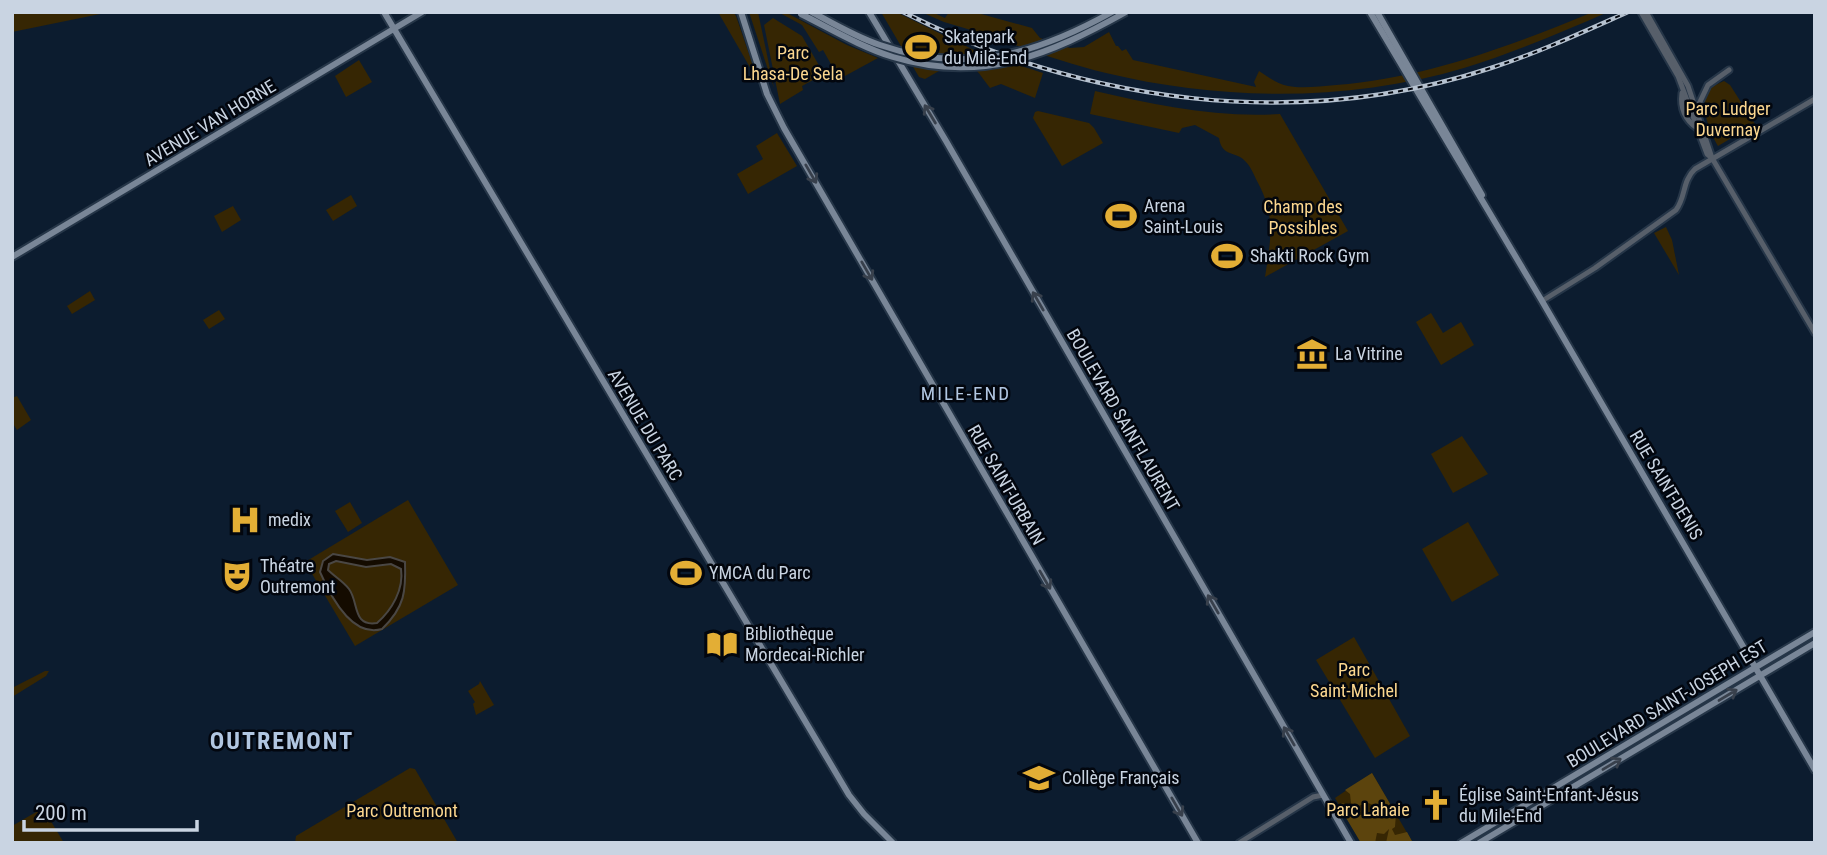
<svg xmlns="http://www.w3.org/2000/svg" width="1827" height="855" font-family="'Roboto Condensed',sans-serif">
  <style>
    .green { fill: #362603 }
    .forest { fill: #5c440d }
    .water { fill: #140b00; stroke: #4a4744; stroke-width: 2; fill-rule: evenodd }
    .lines { fill: none; stroke-linecap: round; stroke-linejoin: round }
    .tertiary-casing { stroke: #263648; stroke-width: 9 }
    .secondary-casing { stroke: #263648; stroke-width: 10 }
    .tertiary { stroke: #575f6a; stroke-width: 5 }
    .secondary { stroke: #798697; stroke-width: 6 }
    .rail-casing { stroke: #b5c1cf; stroke-width: 4.5 }
    .rail { stroke: #02060e; stroke-width: 2; stroke-dasharray: 5; stroke-linecap: butt }
    .secondary-bridge-casing { stroke: #263648; stroke-width: 10; stroke-linecap: butt }
    .secondary-bridge { stroke: #798697; stroke-width: 6 }
    .oneway { stroke: #38404c }
    .labels { text-anchor: middle; stroke-width: 5; stroke-linejoin: round; paint-order: stroke }
    .poi-label { font-size: 18px; fill: #c9d4e2; stroke: #02060e; text-anchor: start }
    .park-label { font-size: 18px; fill: #fcd78f; stroke: #02060e }
    .street-label { font-size: 18px; fill: #c9d4e2; stroke: #02060e }
    .neighbourhood-label { font-size: 19px; letter-spacing: 2px; fill: #b1c6e1; stroke: #02060e }
    .district-label { font-size: 24px; font-weight: bold; letter-spacing: 2px; fill: #b1c6e1; stroke: #02060e }
  </style>
  <rect width="100%" height="100%" fill="#0c1c2f"/>
  <g class="green">
    <polygon points="12,12 110,12 12,32"/>
    <polygon points="718,12 733,12 736,16 759,83"/>
    <polygon points="749,12 758,12 774,88"/>
    <polygon points="778,12 785,12 847,45 878,58 845,76 836,73 823,50 819,52 802,25"/>
    <path d="M881,12H896L976,51L1043,73L1035,98L1001,84L990,88C985,82 981,75 976,70C960,55 940,71 925,79L919,77Z"/>
    <path d="M921,12H932L945,18L949,12H974L1032,28L1040,38L1070,48L1084,47L1109,32L1116,46H1118L1122,51L1126,49L1133,60L1256,87L1254,82L1259,71C1268,77 1277,84 1288,86C1303,89 1320,86 1336,85C1426,78 1510,46 1593,12H1608C1560,33 1513,53 1464,68C1349,102 1222,101 1106,73C1051,60 998,37 944,22Z"/>
    <polygon points="773,18 802,36 824,74 802,86 803,90 780,104 764,25"/>
    <polygon points="359,60 372,82 346,97 335,76"/>
    <path d="M1724,81L1730,85L1755,124L1718,146C1710,133 1698,104 1709,90C1713,86 1719,83 1724,81Z"/>
    <path d="M1095,91C1156,105 1217,118 1280,114L1348,231L1265,277C1271,238 1276,216 1257,181C1254,175 1251,167 1246,162C1236,150 1222,158 1219,138L1195,125L1182,128L1179,133L1090,114Z"/>
    <polygon points="1038,111 1089,123 1094,128 1103,143 1062,166 1033,118 1035,112"/>
    <polygon points="777,133 797,166 748,194 737,174 763,159 756,146"/>
    <polygon points="351,195 357,206 333,221 326,210"/>
    <polygon points="233,206 241,220 222,232 214,216"/>
    <polygon points="1666,227 1672,240 1679,275 1654,233"/>
    <polygon points="90,291 95,300 72,314 67,306"/>
    <polygon points="219,310 225,319 209,329 203,320"/>
    <polygon points="1431,313 1443,333 1461,322 1474,345 1441,365 1416,322"/>
    <polygon points="17,396 31,420 17,430 12,422 12,398"/>
    <polygon points="1462,436 1488,474 1453,493 1431,454"/>
    <polygon points="408,500 458,585 355,646 305,562"/>
    <polygon points="350,502 362,523 348,532 335,511"/>
    <polygon points="1468,522 1499,575 1452,602 1422,549"/>
    <polygon points="1354,637 1410,736 1375,758 1316,660"/>
    <polygon points="45,671 49,671 46,676 12,697 12,688"/>
    <polygon points="480,681 494,705 476,715 473,704 475,702 468,691 479,684"/>
    <polygon points="410,768 415,769 458,843 295,843 296,836"/>
    <polygon points="1372,773 1413,843 1361,843 1335,798"/>
    <polygon points="43,808 64,843 12,843 12,826"/>
  </g>
  <polygon class="forest" points="1372,773 1396,814 1395,827 1392,829 1395,835 1407,832 1413,843 1386,843 1389,829 1384,834 1377,833 1375,843 1361,843 1339,806 1342,803 1354,807 1360,815 1370,814 1373,805 1368,803 1358,806 1351,803 1350,794 1345,790"/>
  <path class="water" d="M333,554L367,560L390,557L405,562C406,591 405,607 382,629C351,638 330,595 320,572L323,561ZM336,561L366,567L391,564L401,569C404,589 392,610 377,623C352,627 359,602 349,589C343,581 335,577 328,570L329,564Z"/>
  <g class="lines">
    <defs>
      <g id="tertiary">
        <polyline points="1641,12 1678,76 1707,154 1712,158 1815,333"/>
        <polyline points="1646,12 1688,86 1712,158"/>
        <path d="M1682,93C1680,108 1684,119 1697,128"/>
        <polyline points="1697,108 1708,85 1729,70"/>
        <path d="M1542,301L1595,268L1676,210C1686,197 1682,181 1695,169L1815,99"/>
        <polyline points="1239,843 1313,797 1323,795"/>
      </g>
      <g id="secondary">
        <polyline points="384,12 849,795 864,814 893,843"/>
        <polyline points="741,12 767,94 784,128 1198,843"/>
        <polyline points="869,12 946,141 1351,843"/>
        <polyline points="1370,12 1542,301 1815,770"/>
        <polyline points="1377,12 1482,195"/>
        <polyline points="12,257 422,12"/>
        <polyline points="1461,843 1815,632"/>
        <polyline points="1479,843 1815,643"/>
      </g>
    </defs>
    <use href="#tertiary" class="tertiary-casing"/>
    <use href="#secondary" class="secondary-casing"/>
    <use href="#tertiary" class="tertiary"/>
    <use href="#secondary" class="secondary"/>
    <defs>
      <path id="rail" d="M903,12C1084,103 1296,132 1491,68C1538,53 1583,32 1628,12"/>
    </defs>
    <use href="#rail" class="rail-casing"/>
    <use href="#rail" class="rail"/>
    <defs>
      <g id="secondary-bridge">
        <path d="M812,12C834,24 856,37 880,45C966,75 1035,55 1112,12"/>
        <path d="M801,14C831,29 861,47 893,57C982,84 1049,55 1126,12"/>
      </g>
    </defs>
    <use href="#secondary-bridge" class="secondary-bridge-casing"/>
    <use href="#secondary-bridge" class="secondary-bridge"/>
  </g>
  <defs><path id="oneway-shaft" d="M-6 0H5M1.5-3L5.5 0L1.5 3" fill="none" stroke-width="1.6" stroke-linecap="round" stroke-linejoin="round" transform="scale(1.75)"/></defs>
  <g class="oneway">
    <use href="#oneway-shaft" transform="translate(930 114) rotate(-121)"/>
    <use href="#oneway-shaft" transform="translate(811 174) rotate(60)"/>
    <use href="#oneway-shaft" transform="translate(867 271) rotate(60)"/>
    <use href="#oneway-shaft" transform="translate(1038 301) rotate(-120)"/>
    <use href="#oneway-shaft" transform="translate(1045 580) rotate(60)"/>
    <use href="#oneway-shaft" transform="translate(1213 604) rotate(-120)"/>
    <use href="#oneway-shaft" transform="translate(1728 695) rotate(-31)"/>
    <use href="#oneway-shaft" transform="translate(1289 736) rotate(-120)"/>
    <use href="#oneway-shaft" transform="translate(1612 764) rotate(-31)"/>
    <use href="#oneway-shaft" transform="translate(1177 807) rotate(60)"/>
  </g>
  <defs>
    <symbol id="stadium-bare" viewBox="-9 -9 18 18"><path d="M0-5a6.5 5 0 1 0 0 10a6.5 5 0 1 0 0-10ZM-3.5-1.8h7v3.6h-7Z" fill="#e3ae35" stroke="#02060e" stroke-width="2.5" paint-order="stroke"/></symbol>
    <symbol id="museum-bare" viewBox="-9 -9 18 18"><path d="M0-6L6-3V-2H-6V-3ZM-5-1h2V3h-2ZM-1-1h2V3h-2ZM3-1h2V3H3ZM-6 4H6V6H-6Z" fill="#e3ae35" stroke="#02060e" stroke-width="2.5" paint-order="stroke"/></symbol>
    <symbol id="hospital-bare" viewBox="-9 -9 18 18"><path d="M-5-5h3v3.5h4V-5h3V5h-3V1.5h-4V5h-3Z" fill="#e3ae35" stroke="#02060e" stroke-width="2.5" paint-order="stroke"/></symbol>
    <symbol id="theatre-bare" viewBox="-9 -9 18 18"><path d="M-5-5.5Q0-4 5-5.5V0Q5 5 0 6Q-5 5-5 0ZM-3.3-2.5H-1v1.5H-3.3ZM1-2.5H3.3v1.5H1ZM-2.8 1Q0 5.5 2.8 1Z" fill="#e3ae35" stroke="#02060e" stroke-width="2.5" paint-order="stroke"/></symbol>
    <symbol id="library-bare" viewBox="-9 -9 18 18"><path d="M-6-4Q-3-5.5-.7-3.5V5Q-3 3-6 4ZM6-4Q3-5.5 .7-3.5V5Q3 3 6 4Z" fill="#e3ae35" stroke="#02060e" stroke-width="2.5" paint-order="stroke"/></symbol>
    <symbol id="school-bare" viewBox="-9 -9 18 18"><path d="M0-5L7-2L0 1L-7-2ZM-4 1L0 2.5L4 1V4Q0 6-4 4Z" fill="#e3ae35" stroke="#02060e" stroke-width="2.5" paint-order="stroke"/></symbol>
    <symbol id="church-bare" viewBox="-9 -9 18 18"><path d="M-1.2-6h2.4v3.5h3.3v2.4h-3.3V6h-2.4V-.1h-3.3v-2.4h3.3Z" fill="#e3ae35" stroke="#02060e" stroke-width="2.5" paint-order="stroke"/></symbol>
  </defs>
  <g fill-rule="evenodd">
    <use href="#stadium-bare" x="899" y="25" width="44" height="44"/>
    <use href="#stadium-bare" x="1099" y="194" width="44" height="44"/>
    <use href="#stadium-bare" x="1205" y="234" width="44" height="44"/>
    <use href="#museum-bare" x="1290" y="332" width="44" height="44"/>
    <use href="#hospital-bare" x="223" y="498" width="44" height="44"/>
    <use href="#stadium-bare" x="664" y="551" width="44" height="44"/>
    <use href="#theatre-bare" x="215" y="554" width="44" height="44"/>
    <use href="#library-bare" x="700" y="622" width="44" height="44"/>
    <use href="#school-bare" x="1017" y="756" width="44" height="44"/>
    <use href="#church-bare" x="1414" y="783" width="44" height="44"/>
  </g>
  <g class="labels">
    <g class="poi-label">
      <text x="944" y="43">Skatepark<tspan x="944" dy="21">du Mile-End</tspan></text>
      <text x="1144" y="212">Arena<tspan x="1144" dy="21">Saint-Louis</tspan></text>
      <text x="1250" y="262">Shakti Rock Gym</text>
      <text x="1335" y="360">La Vitrine</text>
      <text x="268" y="526">medix</text>
      <text x="260" y="572">Théatre<tspan x="260" dy="21">Outremont</tspan></text>
      <text x="709" y="579">YMCA du Parc</text>
      <text x="745" y="640">Bibliothèque<tspan x="745" dy="21">Mordecai-Richler</tspan></text>
      <text x="1062" y="784">Collège Français</text>
      <text x="1459" y="801">Église Saint-Enfant-Jésus<tspan x="1459" dy="21">du Mile-End</tspan></text>
    </g>
    <g class="park-label">
      <text x="793" y="59">Parc<tspan x="793" dy="21">Lhasa-De Sela</tspan></text>
      <text x="1728" y="115">Parc Ludger<tspan x="1728" dy="21">Duvernay</tspan></text>
      <text x="1303" y="213">Champ des<tspan x="1303" dy="21">Possibles</tspan></text>
      <text x="1354" y="676">Parc<tspan x="1354" dy="21">Saint-Michel</tspan></text>
      <text x="1368" y="816">Parc Lahaie</text>
      <text x="402" y="817">Parc Outremont</text>
    </g>
    <g class="street-label">
      <text transform="translate(210 123) rotate(-31)" y="6">AVENUE VAN HORNE</text>
      <text transform="translate(1123 420) rotate(60)" y="6">BOULEVARD SAINT-LAURENT</text>
      <text transform="translate(645 425) rotate(59)" y="6">AVENUE DU PARC</text>
      <text transform="translate(1006 485) rotate(60)" y="6">RUE SAINT-URBAIN</text>
      <text transform="translate(1666 485) rotate(59)" y="6">RUE SAINT-DENIS</text>
      <text transform="translate(1667 704) rotate(-31)" y="6">BOULEVARD SAINT-JOSEPH EST</text>
    </g>
    <g class="neighbourhood-label">
      <text x="966" y="400">MILE-END</text>
    </g>
    <g class="district-label">
      <text x="282" y="749">OUTREMONT</text>
    </g>
  </g>
  <rect width="1827" height="855" fill="none" stroke="#c9d4e2" stroke-width="28"/>
  <path d="M24 820v10h173v-10" fill="none" stroke="#c9d4e2" stroke-width="3.5"/>
  <text x="35" y="820" font-size="21" fill="#c9d4e2" stroke="#02060e" stroke-width="5" paint-order="stroke">200 m</text>
</svg>
